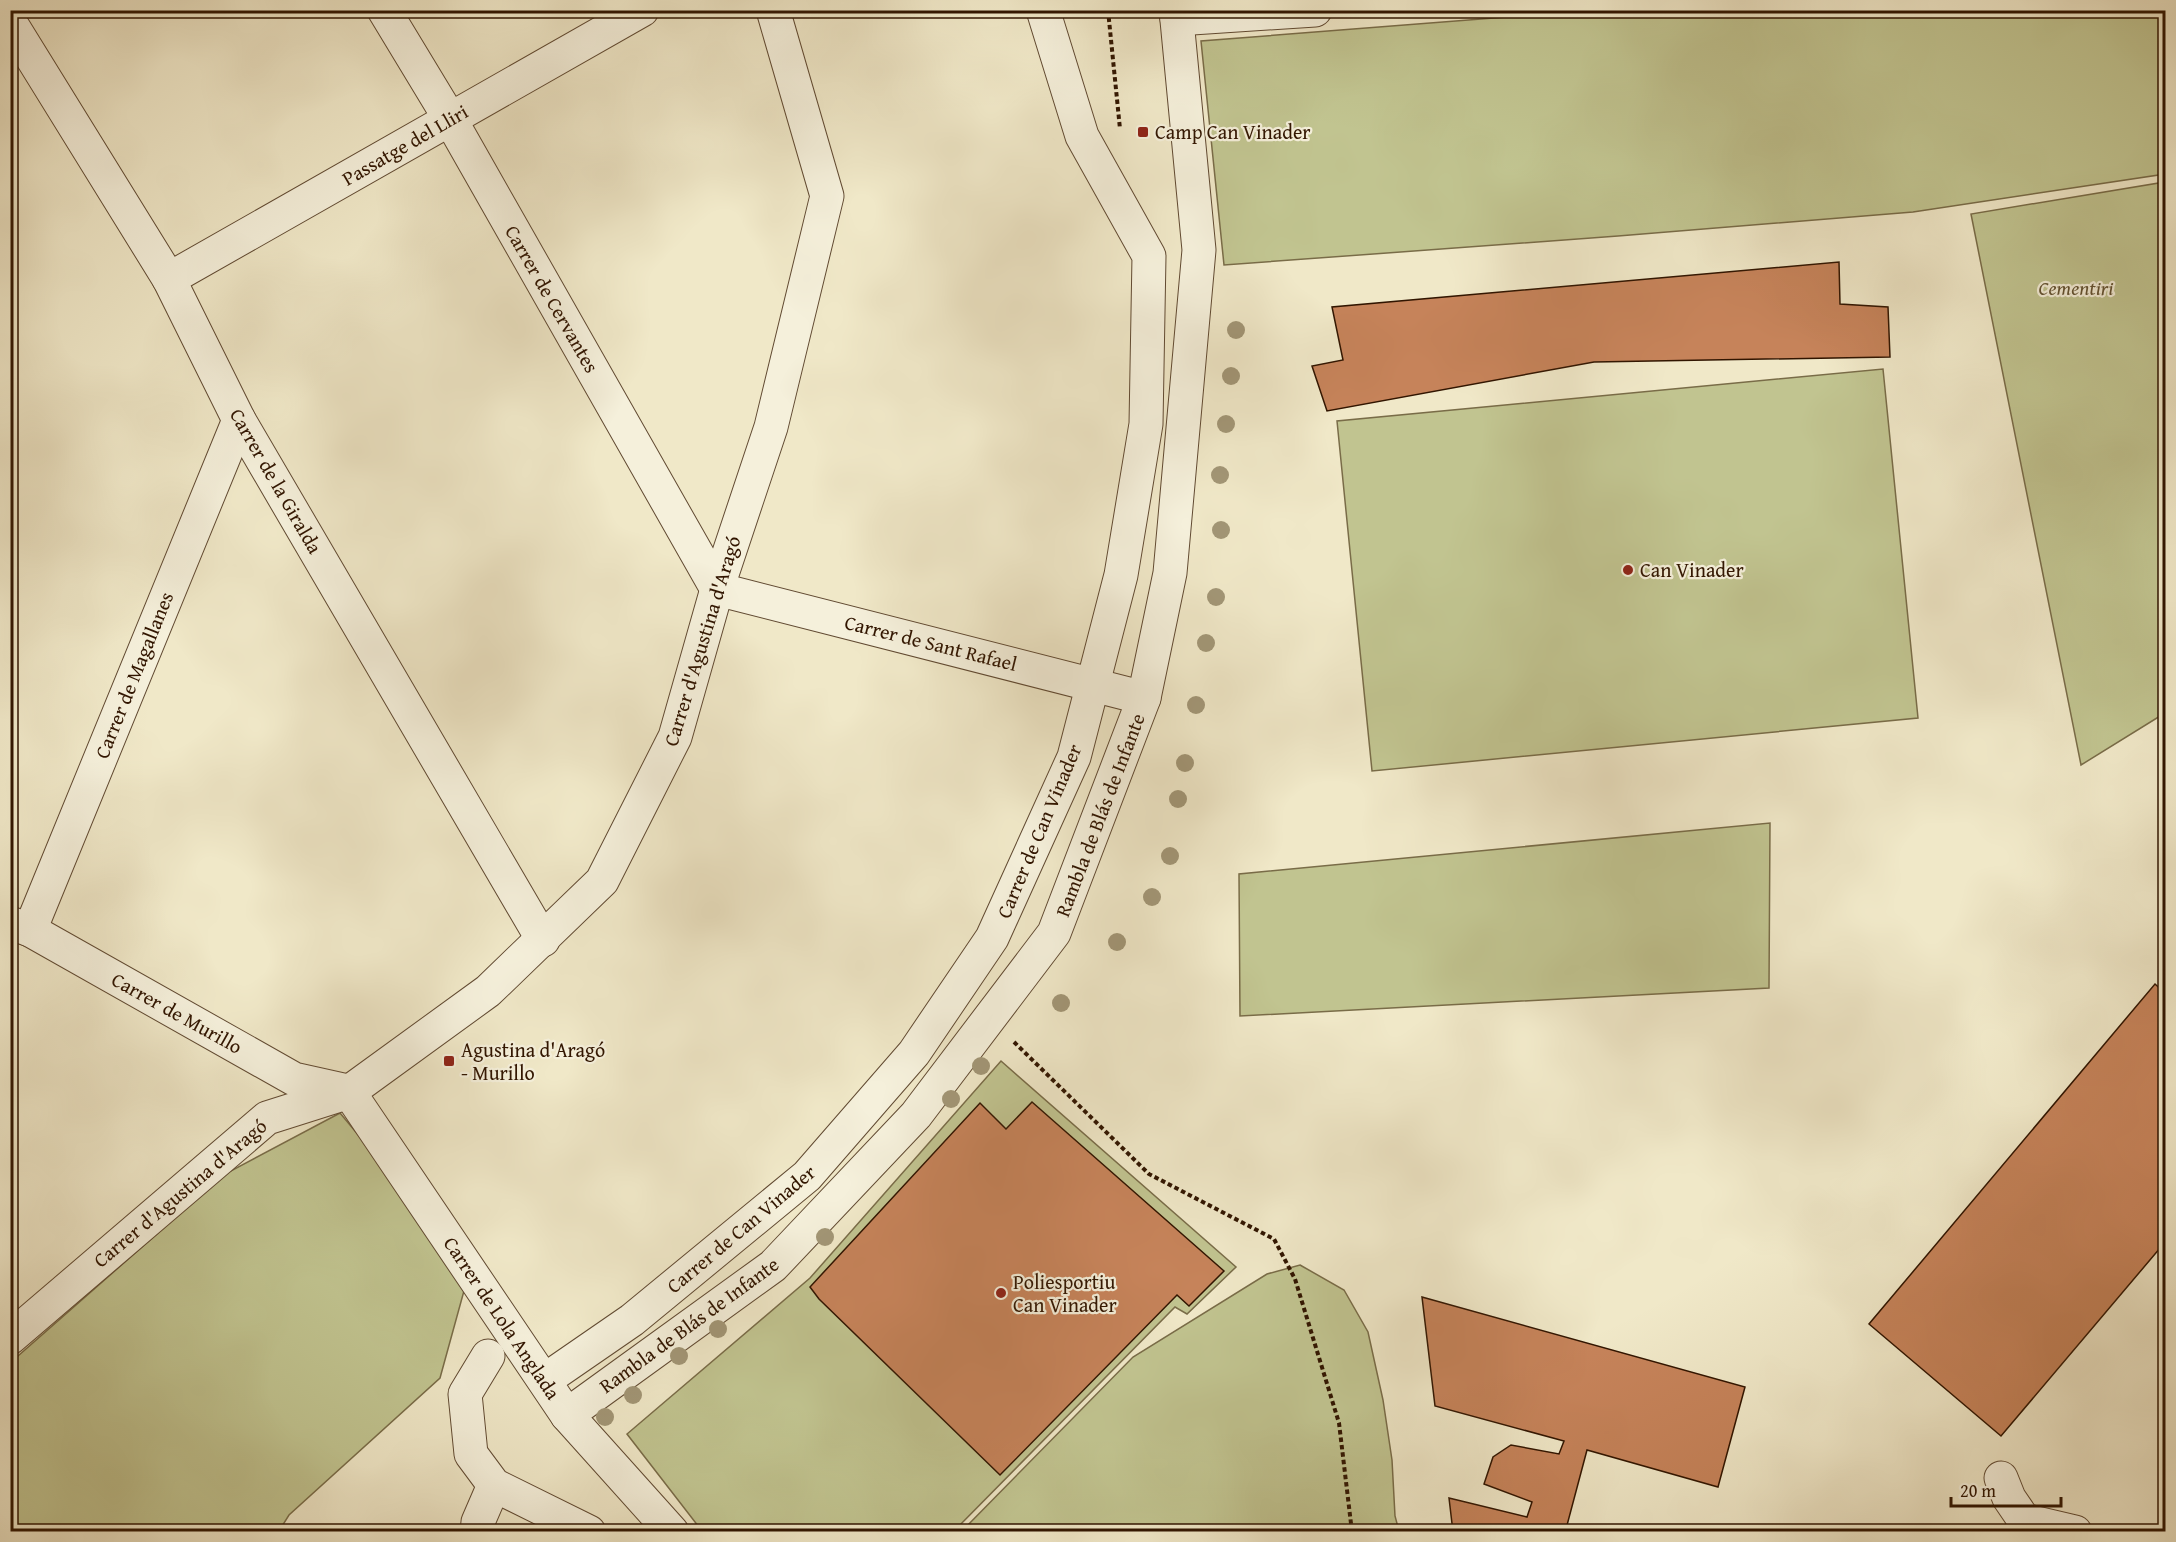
<svg xmlns="http://www.w3.org/2000/svg" width="2176" height="1542" font-family="'Gentium Book Plus',serif">
  <style>
    .green { fill: #c1c490; stroke: #796c48; stroke-width: 1.5 }
    .building { fill: #c6835a; stroke: #311500; stroke-width: 1.5 }
    .lines { fill: none; stroke-linecap: round; stroke-linejoin: round }
    .minor-casing { stroke: #614a32; stroke-width: 35 }
    .path { stroke: #311500; stroke-width: 4; stroke-dasharray: 4.5 3; stroke-linecap: butt }
    .minor { stroke: #f5f0db; stroke-width: 33 }
    .tree { fill: #a29676 }
    .poi-dot { fill: #8f2418; stroke: #f5f0db; stroke-width: 2 }
    .labels { text-anchor: middle; stroke-width: 4.5; stroke-linejoin: round; paint-order: stroke }
    .poi-label { font-size: 20px; fill: #311500; stroke: #f5f0db; text-anchor: start }
    .street-label { font-size: 20px; fill: #311500; stroke: #f5f0db }
    .park-label { font-size: 20px; font-style: italic; fill: #635232; stroke: #f5f0db }
  </style>
  <rect width="100%" height="100%" fill="#f0e8c8"/>
  <filter id="stains"><feTurbulence type="fractalNoise" baseFrequency=".00333" numOctaves="4"/><feColorMatrix values="0 0 0 0 .2 0 0 0 0 .09 0 0 0 0 .02 0 0 0 .5 -.17"/></filter>
  <radialGradient id="worn" r=".72"><stop offset=".6" stop-color="#630" stop-opacity="0"/><stop offset="1" stop-color="#630" stop-opacity=".3"/></radialGradient>
  <g class="green">
    <polygon points="1596,10 2165,11 2165,174 1913,212 1618,236 1224,265 1201,41"/>
    <polygon points="2165,182 2165,713 2081,765 1971,214"/>
    <polygon points="1883,369 1918,718 1372,771 1337,421"/>
    <polygon points="1770,823 1769,988 1240,1016 1239,874"/>
    <polygon points="1001,1061 1236,1267 1187,1314 1175,1307 954,1531 702,1531 627,1434 810,1278"/>
    <polygon points="340,1113 470,1269 440,1378 289,1515 279,1531 11,1531 10,1363 225,1174"/>
    <polygon points="1300,1265 1344,1290 1368,1332 1383,1400 1392,1460 1395,1516 1399,1531 962,1531 1133,1357 1267,1274"/>
  </g>
  <g class="building">
    <polygon points="1839,262 1840,304 1888,307 1890,357 1594,362 1327,411 1312,366 1343,360 1332,307"/>
    <polygon points="2155,984 2166,994 2166,1241 2001,1436 1869,1324"/>
    <polygon points="1032,1102 1224,1271 1189,1306 1177,1295 1000,1475 819,1299 810,1287 980,1103 1006,1129"/>
    <polygon points="1422,1297 1745,1387 1718,1487 1587,1450 1566,1529 1576,1532 1453,1532 1449,1498 1527,1517 1532,1502 1484,1484 1493,1457 1511,1445 1559,1454 1564,1441 1435,1406"/>
  </g>
  <g class="lines">
    <defs>
      <g id="minor">
        <polyline points="384,10 450,119 717,589 1144,698"/>
        <polyline points="1177,19 1315,10"/>
        <polyline points="10,22 169,279 239,420 543,940"/>
        <polyline points="169,279 642,10"/>
        <polyline points="10,923 30,930 294,1079 348,1091"/>
        <polyline points="30,930 239,420"/>
        <polyline points="349,1092 567,1415 672,1532"/>
        <polyline points="10,1338 267,1118 349,1092 488,991 602,881 675,737 717,589 771,427 827,196 773,10"/>
        <polyline points="488,1356 465,1394 471,1454 494,1485 589,1532"/>
        <polyline points="545,1380 632,1320 807,1176 914,1053 992,938 1074,757 1121,575 1146,424 1149,256 1082,136 1043,10"/>
        <polyline points="567,1415 773,1266 916,1115 1054,933 1144,698 1170,573 1199,250 1176,10"/>
        <polyline points="2001,1478 2009,1498 2024,1520 2075,1532"/>
        <polyline points="477,1532 478,1522 494,1485"/>
      </g>
    </defs>
    <use href="#minor" class="minor-casing"/>
    <g class="path">
      <polyline points="1108,10 1120,129"/>
      <polyline points="1014,1042 1149,1174 1274,1239 1295,1279 1339,1423 1352,1532"/>
    </g>
    <use href="#minor" class="minor"/>
  </g>
  <g class="tree">
    <circle cx="1236" cy="330" r="9"/>
    <circle cx="1231" cy="376" r="9"/>
    <circle cx="1226" cy="424" r="9"/>
    <circle cx="1220" cy="475" r="9"/>
    <circle cx="1221" cy="530" r="9"/>
    <circle cx="1216" cy="597" r="9"/>
    <circle cx="1206" cy="643" r="9"/>
    <circle cx="1196" cy="705" r="9"/>
    <circle cx="1185" cy="763" r="9"/>
    <circle cx="1178" cy="799" r="9"/>
    <circle cx="1170" cy="856" r="9"/>
    <circle cx="1152" cy="897" r="9"/>
    <circle cx="1117" cy="942" r="9"/>
    <circle cx="1061" cy="1003" r="9"/>
    <circle cx="981" cy="1066" r="9"/>
    <circle cx="951" cy="1099" r="9"/>
    <circle cx="825" cy="1237" r="9"/>
    <circle cx="718" cy="1329" r="9"/>
    <circle cx="679" cy="1356" r="9"/>
    <circle cx="633" cy="1395" r="9"/>
    <circle cx="605" cy="1417" r="9"/>
  </g>
  <g class="poi-dot">
    <rect x="1137" y="126" width="12" height="12" rx="3"/>
    <circle cx="1628" cy="570" r="6"/>
    <rect x="443" y="1055" width="12" height="12" rx="3"/>
    <circle cx="1001" cy="1293" r="6"/>
  </g>
  <g class="labels">
    <g class="poi-label">
      <text x="1155" y="139">Camp Can Vinader</text>
      <text x="1640" y="577">Can Vinader</text>
      <text x="461" y="1057">Agustina d'Aragó<tspan x="461" dy="23">- Murillo</tspan></text>
      <text x="1013" y="1289">Poliesportiu<tspan x="1013" dy="23">Can Vinader</tspan></text>
    </g>
    <g class="street-label">
      <text transform="translate(405 145) rotate(-30)" y="7">Passatge del Lliri</text>
      <text transform="translate(552 299) rotate(60)" y="7">Carrer de Cervantes</text>
      <text transform="translate(276 481) rotate(60)" y="7">Carrer de la Giralda</text>
      <text transform="translate(702 641) rotate(-73)" y="7">Carrer d'Agustina d'Aragó</text>
      <text transform="translate(931 643) rotate(14)" y="7">Carrer de Sant Rafael</text>
      <text transform="translate(134 675) rotate(-68)" y="7">Carrer de Magallanes</text>
      <text transform="translate(1100 815) rotate(-69)" y="7">Rambla de Blás de Infante</text>
      <text transform="translate(1039 831) rotate(-67)" y="7">Carrer de Can Vinader</text>
      <text transform="translate(177 1013) rotate(29)" y="7">Carrer de Murillo</text>
      <text transform="translate(180 1193) rotate(-40)" y="7">Carrer d'Agustina d'Aragó</text>
      <text transform="translate(741 1229) rotate(-40)" y="7">Carrer de Can Vinader</text>
      <text transform="translate(502 1318) rotate(56)" y="7">Carrer de Lola Anglada</text>
      <text transform="translate(689 1325) rotate(-36)" y="7">Rambla de Blás de Infante</text>
    </g>
    <g class="park-label">
      <text x="2076" y="295">Cementiri</text>
    </g>
  </g>
  <rect width="2176" height="1542" fill="none" stroke="#f0e8c8" stroke-width="36"/>
  <rect x="12" y="12" width="2152" height="1518" fill="none" stroke="#311500" stroke-width="3"/>
  <rect x="18" y="18" width="2140" height="1506" fill="none" stroke="#311500" stroke-width="1.5"/>
  <path d="M1951 1497v9h110v-9" fill="none" stroke="#311500" stroke-width="3"/>
  <text x="1960" y="1497" font-size="18" fill="#311500" stroke="#f5f0db" stroke-width="4.5" paint-order="stroke">20 m</text>
  <rect width="100%" height="100%" filter="url(#stains)"/>
  <rect width="100%" height="100%" fill="url(#worn)"/>
</svg>
